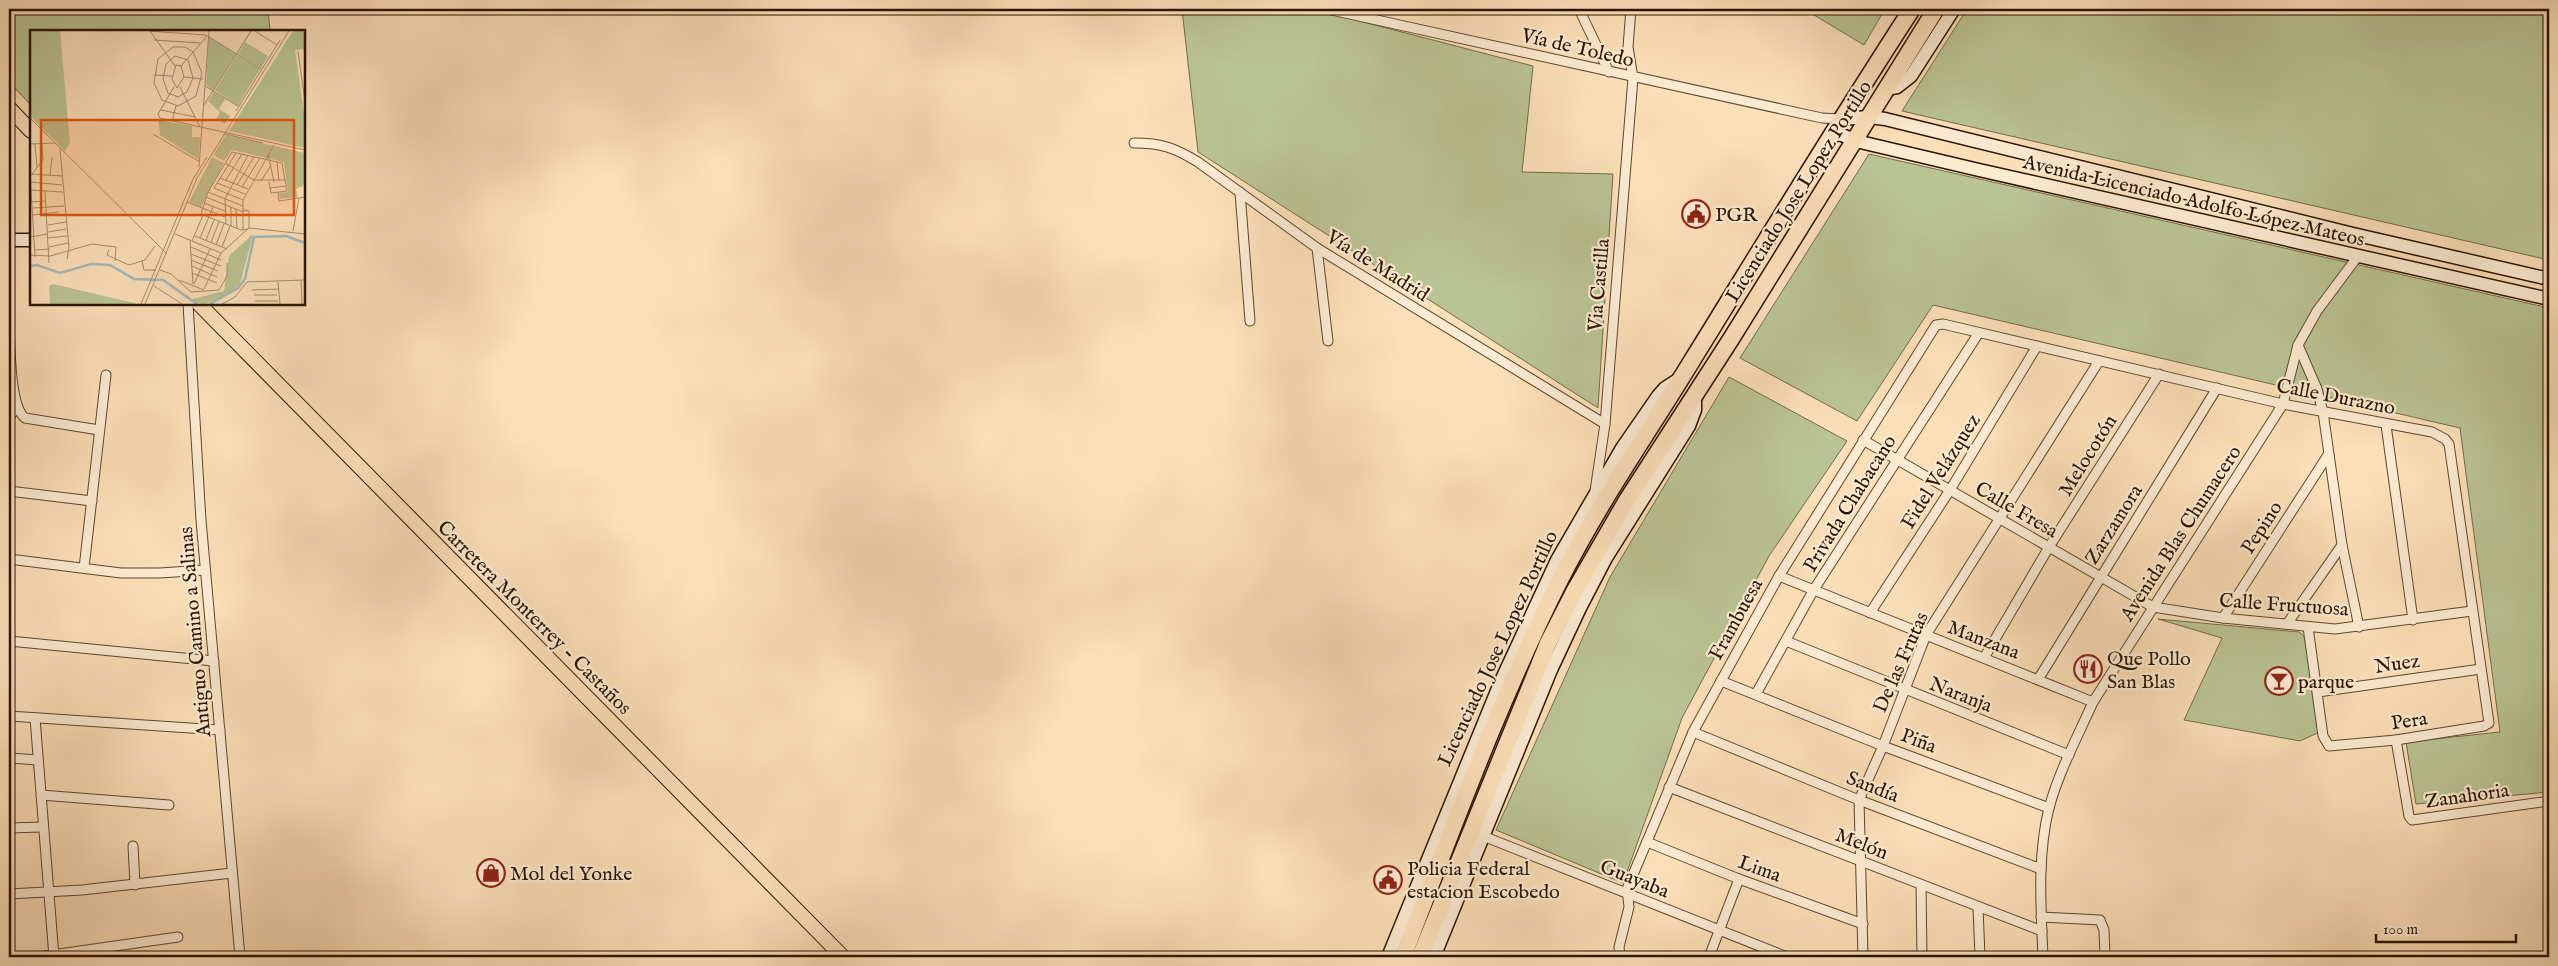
<svg xmlns="http://www.w3.org/2000/svg" width="2558" height="966" font-family="'IM FELL English',serif">
  <style>
    .green { fill: #bac393; stroke: #726c4a }
    .lines { fill: none; stroke-linecap: round; stroke-linejoin: round }
    .street-casing { stroke: #5e482e; stroke-width: 11 }
    .secondary-casing { stroke: #2a1500; stroke-width: 15 }
    .primary-casing { stroke: #2a1500; stroke-width: 16 }
    .highway-casing { stroke: #2a1500; stroke-width: 19 }
    .street { stroke: #fcead1; stroke-width: 9 }
    .secondary { stroke: #fcead1; stroke-width: 12 }
    .primary { stroke: #fbdfb8; stroke-width: 14 }
    .highway { stroke: #fbdfb8; stroke-width: 16 }
    .labels { text-anchor: middle; stroke-width: 4.5; stroke-linejoin: round; paint-order: stroke }
    .street-label { font-size: 20px; fill: #2a1500; stroke: #fcead1 }
    .poi-label { font-size: 20px; fill: #2a1500; stroke: #fcead1; text-anchor: start }
    .inset-river { fill: none; stroke: #a5b9ba; stroke-width: 2.5 }
    .inset-road { fill: none; stroke: #a78e6e; stroke-width: 1 }
    .view { fill: #de560b; fill-opacity: 0.15; stroke: #de560b; stroke-width: 2.5 }
    .inset-edge { fill: none; stroke: #2a1500; stroke-width: 2.5 }
  </style>
  <rect width="100%" height="100%" fill="#fbdfb8"/>
  <filter id="stains"><feTurbulence type="fractalNoise" baseFrequency=".004" numOctaves="4"/><feColorMatrix values="0 0 0 0 .2 0 0 0 0 .09 0 0 0 0 .02 0 0 0 .5 -.17"/></filter>
  <radialGradient id="worn" r=".72"><stop offset=".6" stop-color="#630" stop-opacity="0"/><stop offset="1" stop-color="#630" stop-opacity=".3"/></radialGradient>
  <g class="green">
    <polygon points="9,9 268,9 270,31 31,31 31,105 9,82"/>
    <polygon points="1182,9 1313,9 1533,66 1522,172 1613,174 1598,408 1198,152"/>
    <polygon points="1804,9 1885,9 1864,45"/>
    <polygon points="1967,9 2549,9 2549,260 1902,111"/>
    <polygon points="1869,154 2549,308 2549,792 2416,804 2406,742 2500,732 2460,428 1933,305 1857,421 1740,358"/>
    <polygon points="1729,377 1847,441 1769,556 1682,718 1623,883 1496,830 1610,577"/>
    <polygon points="2158,619 2299,632 2304,636 2322,731 2300,741 2184,720 2222,638"/>
  </g>
  <g class="lines">
    <defs>
      <g id="street">
        <polyline points="1327,9 1822,118 1840,119"/>
        <polyline points="1579,9 1609,72"/>
        <path d="M1134,143C1162,143 1175,148 1198,162L1317,248L1605,424"/>
        <polyline points="1240,192 1250,321"/>
        <polyline points="1317,248 1328,341"/>
        <polyline points="188,304 201,520 240,957"/>
        <path d="M9,318C10,339 9,406 25,418L99,430"/>
        <polyline points="2298,345 2317,389 2323,412 2342,545 2359,627"/>
        <polyline points="9,417 17,407"/>
        <polyline points="2386,425 2413,620"/>
        <polyline points="1863,440 2153,607 2223,618 2335,629 2472,611"/>
        <polyline points="9,491 92,501"/>
        <polyline points="1595,491 1605,424 1633,78 1628,47 1631,9"/>
        <polyline points="9,559 121,573 160,573 205,570"/>
        <polyline points="84,568 106,375"/>
        <polyline points="1779,576 2093,702"/>
        <polyline points="1870,613 1950,490 2037,346"/>
        <polyline points="2223,618 2328,455"/>
        <polyline points="2287,624 2342,545"/>
        <polyline points="9,641 214,661"/>
        <polyline points="1786,641 2069,755"/>
        <polyline points="1984,658 2049,547 2159,374"/>
        <polyline points="2039,678 2217,388"/>
        <polyline points="1721,681 1883,746 2049,808"/>
        <polyline points="2318,692 2481,669"/>
        <polyline points="1756,694 1813,591 1978,334"/>
        <polyline points="9,716 220,730"/>
        <polyline points="35,718 54,957"/>
        <polyline points="1693,732 1859,800 2041,869"/>
        <polyline points="2396,740 2409,816 2412,820 2549,801"/>
        <polyline points="9,758 38,760"/>
        <polyline points="1669,787 2042,931"/>
        <polyline points="41,795 169,805"/>
        <polyline points="9,828 42,827"/>
        <polyline points="1478,834 1787,957"/>
        <polyline points="1647,842 1739,879 1863,924"/>
        <polyline points="133,846 135,885"/>
        <polyline points="1921,885 1922,957"/>
        <polyline points="9,894 82,890 232,873"/>
        <polyline points="1978,907 1980,957"/>
        <polyline points="2041,917 2100,920 2104,930 2105,957"/>
        <polyline points="38,957 178,937"/>
        <polyline points="1620,957 1619,947 1629,907 1627,889 1693,732 1721,681 1779,576 1936,325 1943,324 2283,404 2432,432 2445,439 2449,444 2489,723 2484,726 2396,740 2329,746 2323,736 2308,627"/>
        <polyline points="1709,957 1739,879"/>
        <polyline points="1863,957 1859,800 1883,746 1926,635 2099,361"/>
        <path d="M2043,957C2041,908 2037,856 2049,808C2059,771 2078,736 2093,702L2283,404L2298,345L2317,311L2358,256"/>
      </g>
      <g id="secondary">
        <polyline points="1886,89 1897,87 1911,76 1954,9"/>
        <polyline points="1840,119 1870,117 1885,119 2353,234 2549,279"/>
        <polyline points="1833,131 1856,141 1979,170 2549,299"/>
        <polyline points="9,240 31,240"/>
        <polyline points="1388,957 1501,681 1557,560 1622,448 1658,396 1665,388 1679,379"/>
        <polyline points="1434,957 1551,670 1580,608 1606,558 1689,426 1695,410 1695,394"/>
      </g>
      <g id="primary">
        <polyline points="9,108 31,131"/>
        <polyline points="199,304 843,957"/>
      </g>
      <g id="highway">
        <path d="M1403,957C1452,831 1498,703 1559,582C1598,504 1648,433 1693,359C1766,241 1837,124 1912,9"/>
        <polyline points="1420,957 1548,643 1575,590 1627,500 1731,339 1936,9"/>
      </g>
    </defs>
    <use href="#street" class="street-casing"/>
    <use href="#secondary" class="secondary-casing"/>
    <use href="#primary" class="primary-casing"/>
    <use href="#highway" class="highway-casing"/>
    <use href="#street" class="street"/>
    <use href="#secondary" class="secondary"/>
    <use href="#primary" class="primary"/>
    <use href="#highway" class="highway"/>
  </g>
  <defs>
    <symbol id="civic-ring" viewBox="-11 -11 22 22"><circle r="9.5" fill="#fcead1" stroke="#8f2418" stroke-width="1.5"/><path d="M-.6-6.5H3V-4.5H.6V-3L4-1V1h2V6H-6V1h2V-1L-.6-3ZM-1.2 2.5V6h2.4V2.5Z" fill="#8f2418"/></symbol>
    <symbol id="restaurant-ring" viewBox="-11 -11 22 22"><circle r="9.5" fill="#fcead1" stroke="#8f2418" stroke-width="1.5"/><path d="M-5-6h1v4h1v-4h1v4h1v-4h1v5L-1.5 .5V6h-2V.5L-5-1ZM5-6V6H3V1.5H1.5Q1.5-4 5-6Z" fill="#8f2418"/></symbol>
    <symbol id="bar-ring" viewBox="-11 -11 22 22"><circle r="9.5" fill="#fcead1" stroke="#8f2418" stroke-width="1.5"/><path d="M-6-5H6L.8 .8V4.5H3.5V6h-7V4.5H-.8V.8Z" fill="#8f2418"/></symbol>
    <symbol id="shop-ring" viewBox="-11 -11 22 22"><circle r="9.5" fill="#fcead1" stroke="#8f2418" stroke-width="1.5"/><path d="M-5-2.5h2.3a2.7 3.5 0 0 1 5.4 0H5L5.5 6h-11ZM-1.5-2.5h3a1.5 2.3 0 0 0-3 0Z" fill="#8f2418"/></symbol>
  </defs>
  <g fill-rule="evenodd">
    <use href="#civic-ring" x="1680" y="198" width="32" height="32"/>
    <use href="#restaurant-ring" x="2072" y="653" width="32" height="32"/>
    <use href="#bar-ring" x="2263" y="665" width="32" height="32"/>
    <use href="#shop-ring" x="475" y="857" width="32" height="32"/>
    <use href="#civic-ring" x="1372" y="864" width="32" height="32"/>
  </g>
  <g class="labels">
    <g class="street-label">
      <text transform="translate(1578 47) rotate(13)" y="7">Vía de Toledo</text>
      <text transform="translate(1798 191) rotate(-58)" y="7">Licenciado Jose Lopez Portillo</text>
      <text transform="translate(2194 200) rotate(13)" y="7">Avenida Licenciado Adolfo López Mateos</text>
      <text transform="translate(1378 265) rotate(32)" y="7">Vía de Madrid</text>
      <text transform="translate(1598 285) rotate(-85)" y="7">Via Castilla</text>
      <text transform="translate(2336 396) rotate(11)" y="7">Calle Durazno</text>
      <text transform="translate(2087 455) rotate(-58)" y="7">Melocotón</text>
      <text transform="translate(1940 471) rotate(-58)" y="7">Fidel Velázquez</text>
      <text transform="translate(1849 503) rotate(-58)" y="7">Privada Chabacano</text>
      <text transform="translate(2017 509) rotate(30)" y="7">Calle Fresa</text>
      <text transform="translate(2113 524) rotate(-58)" y="7">Zarzamora</text>
      <text transform="translate(2261 527) rotate(-57)" y="7">Pepino</text>
      <text transform="translate(2180 533) rotate(-57)" y="7">Avenida Blas Chumacero</text>
      <text transform="translate(2284 604) rotate(4)" y="7">Calle Fructuosa</text>
      <text transform="translate(535 617) rotate(45)" y="7">Carretera Monterrey - Castaños</text>
      <text transform="translate(1735 619) rotate(-61)" y="7">Frambuesa</text>
      <text transform="translate(194 632) rotate(-95)" y="7">Antiguo Camino a Salinas</text>
      <text transform="translate(1984 639) rotate(21)" y="7">Manzana</text>
      <text transform="translate(1497 648) rotate(-65)" y="7">Licenciado Jose Lopez Portillo</text>
      <text transform="translate(1900 662) rotate(-66)" y="7">De las Frutas</text>
      <text transform="translate(2397 663) rotate(-8)" y="7">Nuez</text>
      <text transform="translate(1961 694) rotate(21)" y="7">Naranja</text>
      <text transform="translate(2409 720) rotate(-8)" y="7">Pera</text>
      <text transform="translate(1919 740) rotate(21)" y="7">Piña</text>
      <text transform="translate(1873 786) rotate(21)" y="7">Sandía</text>
      <text transform="translate(2467 795) rotate(-8)" y="7">Zanahoria</text>
      <text transform="translate(1862 843) rotate(21)" y="7">Melón</text>
      <text transform="translate(1760 868) rotate(20)" y="7">Lima</text>
      <text transform="translate(1635 878) rotate(22)" y="7">Guayaba</text>
    </g>
    <g class="poi-label">
      <text x="1715" y="221">PGR</text>
      <text x="2107" y="665">Que Pollo<tspan x="2107" dy="23">San Blas</tspan></text>
      <text x="2298" y="688">parque</text>
      <text x="1407" y="875">Policia Federal<tspan x="1407" dy="23">estacion Escobedo</tspan></text>
      <text x="510" y="880">Mol del Yonke</text>
    </g>
  </g>
  <g transform="translate(30 30)">
    <rect width="275" height="275" fill="#fbdfb8"/>
    <path d="M0,1H30L40,113L35,121L0,86ZM263,1H275V19L265,20L275,92V118L199,101ZM179,7L206,24L183,60L176,55ZM215,12L238,26L231,38L208,24ZM207,25L230,39L208,76L185,60ZM184,62L195,69L189,79L200,86L195,94L186,89L190,82L178,71ZM128,90L162,96V107H170L169,130L130,105ZM196,105L275,123V151L273,156L266,159L268,167L250,169L249,163L258,162L254,132L202,120L194,131L183,125ZM182,127L194,133L171,177L159,172ZM223,204L210,254L195,266L175,274L164,273L163,269L194,261L199,226ZM23,254L104,273L105,274H20L19,256Z" fill="#bac393"/>
    <path class="inset-river" d="M0,236L7,235L30,243L61,234L80,235L104,249L133,250L167,274M180,274L208,258L215,249L224,207L256,206L275,213"/>
    <path class="inset-road" d="M119,1L176,5L231,39M120,1L145,36M225,1L247,15M124,10L170,13M143,17H155L163,22L172,43L166,66L148,76L132,70L124,53L128,29ZM268,22L275,72M145,26L158,30L163,48L157,62L148,67L138,63L133,49L136,34ZM146,35L151,36L154,47L147,58L142,49ZM151,36L177,6M124,45L142,46M154,47L173,49M175,56L208,76M144,57L128,84L130,88L275,120M150,57L170,97M174,75L221,1M131,80L165,87M206,81L250,10M0,88L137,224M142,91L146,76M123,104L170,132M195,104L233,113M0,114L25,113M5,114L7,137M12,114L13,130M30,119L39,218L37,229M238,124L244,152M247,132L249,151M195,133L224,150H255M169,137L179,1M0,143L5,227M0,144L32,146M2,144L13,130M20,146L22,127M190,148L218,159M196,150L212,124M231,151L241,135M1,152L32,155M187,153L215,164M207,155L224,127M212,157L230,128M184,158L206,123M184,158L213,170M240,158L256,156M1,160L33,162M15,161L19,233M178,162L213,176M248,163L249,171L275,167M176,167L213,182M1,172L16,171M157,172L195,187M174,173L195,181M201,177V196M3,178L34,176M206,179L207,199M213,180L219,181V198M3,185L29,182M196,194L195,169L218,125M18,195L36,192M219,198L275,204M218,199L211,200L171,184L178,162L202,122L252,133L257,161L241,163L239,152M213,200V170L244,115M263,201L269,168M18,202L36,199M145,204L191,223M165,206L197,219M0,207L18,204M18,208L37,206M170,208L183,177M176,210L184,190M160,211L163,254M162,211L173,185M181,212L189,192M186,215L194,194M19,217L38,213M161,217L191,230M192,217L200,196M5,220L20,219M79,220L77,225L99,235L115,230L125,216M161,224L191,236M0,225L20,226L62,214L86,217L85,231M161,230L188,241M112,231L114,240H126M162,236L187,247M130,240L141,244L161,262L189,260L197,246V233M162,243L187,253M149,250L174,260M271,251L272,274M248,252L250,274M164,254L180,219M124,256L152,274M174,259L191,223L219,198M222,260L249,259M224,265H247M225,271H248M111,274L163,149L177,127M115,274L167,148L259,1M192,274L205,267L217,252L275,250"/>
    <path class="view" d="M11,90H264V185H11Z"/>
    <rect width="275" height="275" class="inset-edge"/>
  </g>
  <rect width="2558" height="966" fill="none" stroke="#fbdfb8" stroke-width="30"/>
  <rect x="10" y="10" width="2538" height="946" fill="none" stroke="#2a1500" stroke-width="2.5"/>
  <rect x="15" y="15" width="2528" height="936" fill="none" stroke="#2a1500"/>
  <path d="M2376 934v8h140v-8" fill="none" stroke="#2a1500" stroke-width="2.5"/>
  <text x="2383" y="934" font-size="15" fill="#2a1500" stroke="#fcead1" stroke-width="4" paint-order="stroke">100 m</text>
  <rect width="100%" height="100%" filter="url(#stains)"/>
  <rect width="100%" height="100%" fill="url(#worn)"/>
</svg>
